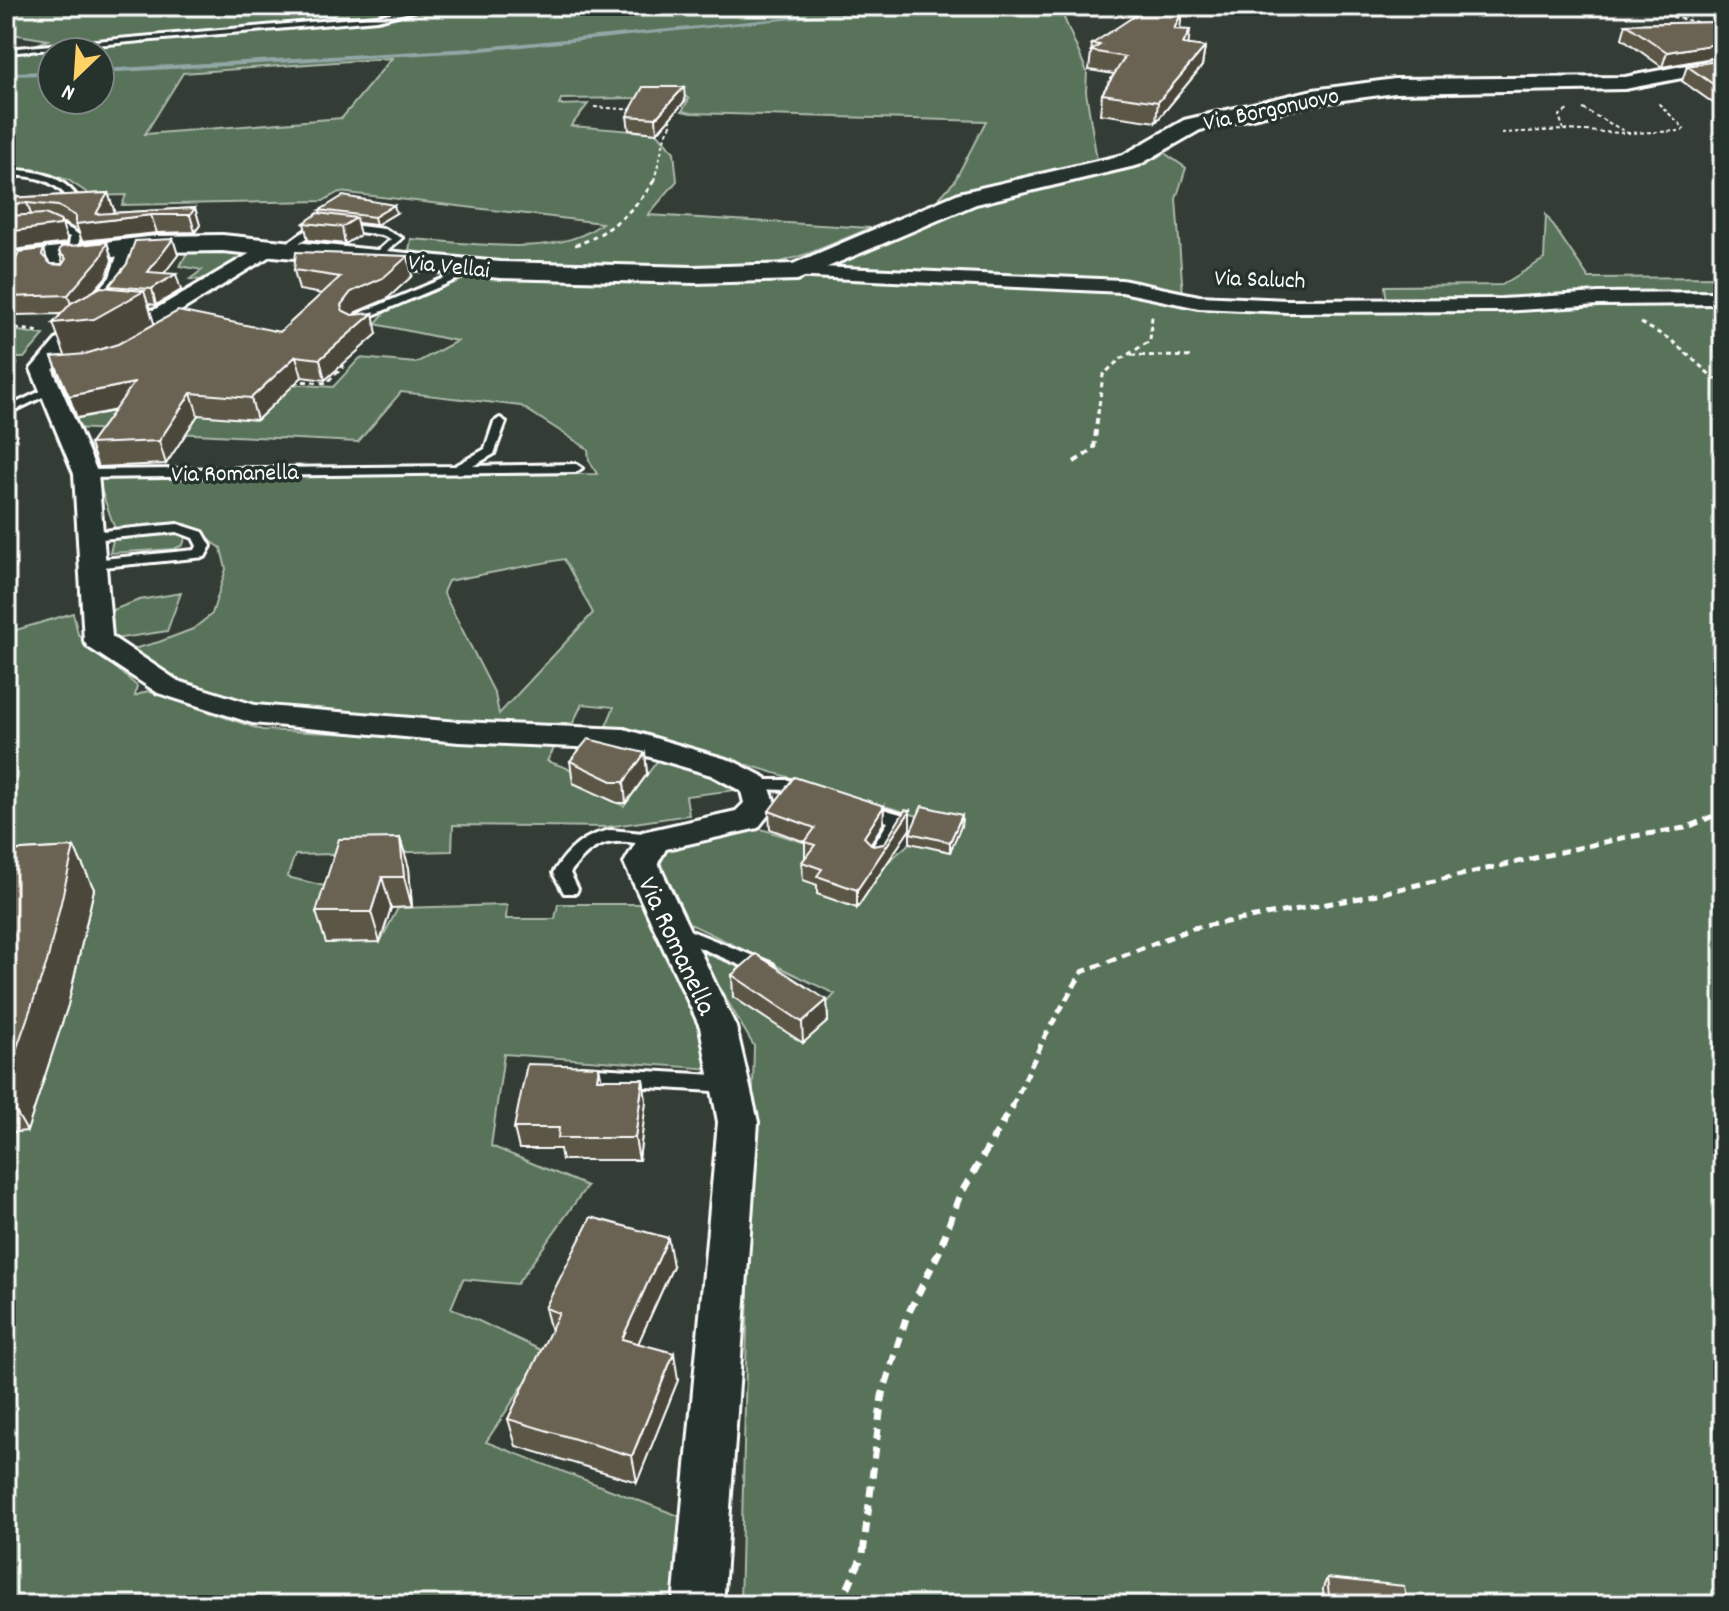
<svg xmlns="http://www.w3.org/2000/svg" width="1729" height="1611" font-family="Dekko,sans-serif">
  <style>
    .green { fill: #59735a; stroke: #acb9ac; stroke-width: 2; fill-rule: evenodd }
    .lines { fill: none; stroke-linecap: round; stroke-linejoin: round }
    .stream { fill: #92a7a7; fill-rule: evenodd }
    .lane-casing { stroke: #fff; stroke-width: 6 }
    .street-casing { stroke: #fff; stroke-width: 6 }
    .secondary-casing { stroke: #fff; stroke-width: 6 }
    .path-far4 { stroke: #fff; stroke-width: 2; stroke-dasharray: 4 3; stroke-linecap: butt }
    .path-far3 { stroke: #fff; stroke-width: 3; stroke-dasharray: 5 4; stroke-linecap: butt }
    .path-far2 { stroke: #fff; stroke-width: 4; stroke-dasharray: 7 5; stroke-linecap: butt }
    .path-far1 { stroke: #fff; stroke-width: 5; stroke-dasharray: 9 6; stroke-linecap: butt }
    .path { stroke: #fff; stroke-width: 7; stroke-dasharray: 11 8; stroke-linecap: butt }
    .lane { fill: #26332d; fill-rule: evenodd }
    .street { fill: #26332d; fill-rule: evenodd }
    .secondary { fill: #26332d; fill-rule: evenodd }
    .wall { fill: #5c5647; stroke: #fff; stroke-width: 2 }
    .shaded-wall { fill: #4b463a; stroke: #fff; stroke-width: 2 }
    .building { fill: #6b6453; stroke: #fff; stroke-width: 2 }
    .labels { text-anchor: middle; stroke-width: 7; stroke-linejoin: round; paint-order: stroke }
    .far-street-label { font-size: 24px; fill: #fff; stroke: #26332d }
    .street-label { font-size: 28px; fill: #fff; stroke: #26332d }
  </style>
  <rect width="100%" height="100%" fill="#343d35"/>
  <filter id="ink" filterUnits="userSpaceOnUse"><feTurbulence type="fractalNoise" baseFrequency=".0125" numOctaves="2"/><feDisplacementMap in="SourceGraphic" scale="16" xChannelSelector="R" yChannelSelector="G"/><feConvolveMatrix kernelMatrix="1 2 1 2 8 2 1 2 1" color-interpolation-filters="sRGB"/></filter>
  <g filter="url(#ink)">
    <g class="green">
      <path d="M6,6H1059L1087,72L1086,92L1097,160L938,199L954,182L986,121L691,113L682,111L689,99L676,89L640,98L561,99L559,105L588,104L571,126L657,133L674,152L677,181L648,215L871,228L810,253L759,269H553L398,256L409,250L411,239C467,242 558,260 602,223L339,192L323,201L122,205L126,195L92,196L68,180L33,169L6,171V56L48,40L6,33ZM52,52H100V100H52ZM392,58L342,118L145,134L183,73Z"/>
      <path d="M1163,152L1186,168L1176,199L1183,295L1387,303L1385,286L1502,285L1544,259L1546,215L1589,278L1723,277V1605H740L754,1046L697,950L759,975L817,1014L835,994L680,919L656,865L663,842L692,834L761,829L816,846L822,887L857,908L889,861L910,843L921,817L748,765L722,762L606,726L614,707L582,704L573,723L456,727L252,710L176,679L125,651L159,642L193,629L212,614L226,569L221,548L186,524L115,529L98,481L104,477L597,474L589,460L588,449L521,406L401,392L358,442L73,428L70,420L104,413L116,372L333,387L360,358L416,363L457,341L375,324L385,312L469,275L624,281L851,277L1128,289L1143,298L1131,282L873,269L848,274L834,262L975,201L1144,162ZM564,559L593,613L499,714L495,694L443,592L448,581Z"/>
      <polygon points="188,251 249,251 254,252 210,281 190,279 202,270 180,266"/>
      <polygon points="6,329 44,335 24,358 6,358"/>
      <polygon points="172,530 186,535 183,545 174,549 110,553 114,536"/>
      <polygon points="181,593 167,631 115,639 105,613 139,600"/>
      <polygon points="73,613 78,634 137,686 135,696 147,691 262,730 557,743 547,761 581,773 574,783 624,806 658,760 720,778 744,789 686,796 689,815 607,827 453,825 452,851 295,855 287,877 341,890 380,942 398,908 507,905 506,919 555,919 558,904 646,904 727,1070 504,1054 491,1146 587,1186 517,1284 463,1279 451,1308 545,1352 486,1442 705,1526 698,1605 6,1605 6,1133 19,1131 93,889 6,894 6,633"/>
    </g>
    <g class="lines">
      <g class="stream">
        <polygon points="904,6 921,6 472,52 100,73 100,69 472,48"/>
        <polygon points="52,71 52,75 6,76 6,72"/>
      </g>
      <defs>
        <g id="lane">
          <polygon points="422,6 434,6 377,20 6,53 6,49 377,16"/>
          <path d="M6,170C38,169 67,176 83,206L75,208C60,181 36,174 6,176Z"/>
          <polygon points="319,221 384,229 402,238 375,261 370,258 372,256 391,239 382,235 321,227 288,251 282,251 282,247"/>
          <path d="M33,223C50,223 67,224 80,236L76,256L68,254L70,237L52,229L6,231V225Z"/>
          <polygon points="473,266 478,269 477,271 366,318 357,328 348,326 358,314"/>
          <polygon points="51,386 57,389 55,391 18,409 8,407"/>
          <polygon points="500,418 506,422 494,454 473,466 576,464 582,468 576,472 86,478 80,474 86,470 455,466 485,449 494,422"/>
          <polygon points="178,524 203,532 211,546 205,557 92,568 85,564 92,560 195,550 197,546 193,538 177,532 91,540 85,536 91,532"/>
          <polygon points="755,780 790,780 815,787 817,791 809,796 789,790 749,789 747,785 749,781"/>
          <polygon points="865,804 904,815 906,819 881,860 875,862 867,856 888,822 859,813 857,809 859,805"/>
          <path d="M611,830L654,834L662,840L654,846C613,838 595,838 570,873L578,889L576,893H564L553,873C568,849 584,835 611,830Z"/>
          <polygon points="674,924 773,964 776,969 773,974 761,974 668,934 665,930 668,926"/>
          <polygon points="580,1067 730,1076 737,1079 740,1084 737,1089 730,1092 580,1083 573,1080 570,1075 573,1070"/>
        </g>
        <g id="street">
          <polygon points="130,241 140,247 130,278 107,306 154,310 266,244 273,242 283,248 179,312 187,318 188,325 162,346 146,346 143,341 165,323 99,316 53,370 98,474 112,637 178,681 255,705 459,722 624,729 733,761 766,778 776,805 758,828 666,849 658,863 736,1027 758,1122 723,1605 673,1605 718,1122 700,1027 624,863 642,832 736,811 744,803 741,791 711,775 623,749 459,742 252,723 158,693 88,647 84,641 74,474 31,369 110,277 120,247"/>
          <polygon points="797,266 1122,280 1199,296 1286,300 1502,299 1599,293 1723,292 1723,304 1599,305 1502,311 1286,312 1199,308 1122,292 790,276 787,272 790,268"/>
        </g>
        <polygon id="secondary" points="1723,58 1723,70 1625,89 1395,93 1313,104 1200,130 1139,165 976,204 797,280 694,283 500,278 222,251 157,252 6,269 6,253 157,236 222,235 500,262 694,267 793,264 959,193 1123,155 1184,120 1313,90 1395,79 1625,77"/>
      </defs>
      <use href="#lane" class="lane-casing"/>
      <use href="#street" class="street-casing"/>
      <use href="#secondary" class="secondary-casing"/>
      <g class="path-far4">
        <polyline points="1647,6 1671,17 1703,23"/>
        <polyline points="594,107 636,110"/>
        <polyline points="1583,109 1628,133 1682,131 1684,128 1657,102"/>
        <polyline points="1564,130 1623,133"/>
        <polyline points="1501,133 1564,130 1559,116 1568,110"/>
        <polyline points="654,181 665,136 672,123 666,114"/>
      </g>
      <g class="path-far3">
        <path d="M575,245C607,236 638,207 655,179"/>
        <polyline points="1641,323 1671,340 1723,386"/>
        <polyline points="6,327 41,332"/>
        <polyline points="1131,355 1194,357"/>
        <polyline points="6,364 18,364"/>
        <polyline points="6,372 16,369"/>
        <polyline points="294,381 327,383 343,367 340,362"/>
        <polyline points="1098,414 1103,375 1119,360 1150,341 1152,316"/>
      </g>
      <polyline class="path-far2" points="1074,462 1094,449 1098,412"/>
      <polyline class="path-far1" points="1012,1107 1045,1036 1082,972 1193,928 1360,898 1622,838 1685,828 1723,812"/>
      <polyline class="path" points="840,1605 863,1554 882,1396 906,1318 939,1252 959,1197 1013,1105"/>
      <use href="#lane" class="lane"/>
      <use href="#street" class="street"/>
      <use href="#secondary" class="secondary"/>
    </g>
    <g class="wall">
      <polygon points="1723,19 1723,56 1662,67 1622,38 1626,24 1722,22"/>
      <polygon points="1180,30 1188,45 1205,47 1202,66 1156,122 1100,114 1102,94 1114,74 1089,70 1092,44"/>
      <polygon points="1723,60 1723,110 1682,81 1687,66"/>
      <polygon points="685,101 657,133 629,130 627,116"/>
      <polygon points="108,193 114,210 112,213 195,208 200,225 195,232 157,233 82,241 79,232 64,223 61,223 67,239 66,243 6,251 6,198"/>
      <polygon points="320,210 396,213 376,225 357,223 360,235 345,244 308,240 304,223 321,214"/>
      <polygon points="173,239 178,255 164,273 181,290 156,305 148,304 154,324 280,332 322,294 299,290 294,270 412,276 387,299 356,312 354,315 377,334 325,380 302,377 257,420 198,415 166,464 98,467 90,444 114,411 77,418 52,357 65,356 61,314 16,315 6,322 6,264 7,267 14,264 44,249 47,260 51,264 62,265 63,263 59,252 107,242 112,260 107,276 94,291 109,288 109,286"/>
      <polygon points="645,753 647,774 626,803 617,803 573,783 570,761"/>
      <polygon points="884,806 883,824 871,844 873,846 884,844 910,811 910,829 857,908 817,894 817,885 803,880 802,862 805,858 805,842 770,829 769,811"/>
      <polygon points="962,815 961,826 950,852 910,843 910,833"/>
      <polygon points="400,838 409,868 412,907 391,908 380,942 326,943 316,912"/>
      <polygon points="74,847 94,889 68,1005 27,1131 6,1133 6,851"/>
      <polygon points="732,975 827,1000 828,1021 803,1043 733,997"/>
      <polygon points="602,1079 643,1079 646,1101 639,1160 562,1160 560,1149 519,1149 514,1128"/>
      <polygon points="673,1266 638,1343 678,1380 637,1482 516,1446 508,1419 551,1331 545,1308"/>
      <polygon points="1327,1578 1407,1605 1324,1605 1323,1588"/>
    </g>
    <g class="shaded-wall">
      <polygon points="1182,12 1180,30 1174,29"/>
      <polygon points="1190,30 1188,49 1183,44"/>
      <polygon points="1723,43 1723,56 1662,67 1667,52"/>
      <polygon points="1205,47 1202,66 1156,122 1158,102"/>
      <polygon points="684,87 685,101 657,133 656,118"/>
      <polygon points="108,193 114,210 108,220 151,215 157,233 82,241 76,224"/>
      <polygon points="27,203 33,220 6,223 6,205"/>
      <polygon points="394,205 396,213 376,225 374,217"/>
      <polygon points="195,208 200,225 195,232 190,215"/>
      <polygon points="356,218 360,235 345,244 342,227"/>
      <polygon points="61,221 67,239 66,243 6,251 6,232"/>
      <polygon points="173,239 178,255 153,288 176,274 181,290 156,305 148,272"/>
      <polygon points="107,242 112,260 107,276 74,314 68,295"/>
      <polygon points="408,256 412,276 387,299 356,312 346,326 341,305 351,292"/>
      <polygon points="144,291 155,326 106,354 66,358 53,323"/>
      <polygon points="8,297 16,315 6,322 6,298"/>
      <polygon points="373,313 377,334 325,380 320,359"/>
      <polygon points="296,356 302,377 257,420 251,398"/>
      <polygon points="134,383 141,405 77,418 69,396"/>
      <polygon points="191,393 198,415 166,464 159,441"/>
      <polygon points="645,753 647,774 626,803 624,782"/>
      <polygon points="884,806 883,824 864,854 864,837"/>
      <polygon points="910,811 910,829 857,908 857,890"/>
      <polygon points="962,815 961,826 950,852 950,842"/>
      <polygon points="400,838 409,868 412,907 404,877"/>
      <polygon points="74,847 94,889 68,1005 27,1131 6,1095 6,1079"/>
      <polygon points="382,877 391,908 380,942 371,912"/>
      <polygon points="827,1000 828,1021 803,1043 802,1022"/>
      <polygon points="599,1066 603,1087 597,1079"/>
      <polygon points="643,1079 646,1101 639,1160 635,1138"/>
      <polygon points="668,1238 673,1266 628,1366 622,1339"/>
      <polygon points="674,1353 678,1380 637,1482 632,1456"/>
    </g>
    <g class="building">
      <polygon points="1145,9 1182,12 1174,29 1190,30 1183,44 1205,47 1158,102 1102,94 1125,57 1091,51 1100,45 1092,44"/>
      <polygon points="1723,22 1723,43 1667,52 1626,24"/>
      <polygon points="1723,60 1723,91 1687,66"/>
      <polygon points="643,87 684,87 656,118 627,116"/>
      <polygon points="108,193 96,214 195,208 190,215 151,215 76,224 76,216 58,206 27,203 6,205 6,198"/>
      <polygon points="343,196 394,205 374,217 320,210"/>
      <polygon points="318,213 356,218 342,227 304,223"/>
      <polygon points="45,214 61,221 60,225 6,232 6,216"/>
      <polygon points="173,239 148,272 176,274 151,289 109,286 127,264 135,241"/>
      <polygon points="107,242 101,257 68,295 8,297 6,298 6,267 14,264 19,252 44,249 42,255 51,264 62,265 66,259 59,252 61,247"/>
      <polygon points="296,252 408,256 383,278 351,292 341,305 342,310 352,315 373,313 320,359 296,356 251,398 191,393 159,441 90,444 134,383 69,396 52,357 85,354 118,344 178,311 280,332 340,277 294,270"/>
      <polygon points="101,287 144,291 94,319 53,323 71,303"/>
      <polygon points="588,739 645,753 624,782 614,782 570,761"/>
      <polygon points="794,777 884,806 864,837 873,846 884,844 905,810 910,811 857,890 817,876 822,869 802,862 815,845 805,842 815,828 769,811"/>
      <polygon points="922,806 962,815 950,842 910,833"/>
      <polygon points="400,838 404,877 382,877 371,912 316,912 339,839"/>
      <polygon points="74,847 47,962 6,1079 6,851"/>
      <polygon points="756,954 827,1000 802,1022 732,975"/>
      <polygon points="527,1064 599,1066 597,1079 643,1079 635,1138 558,1138 559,1128 514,1128"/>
      <polygon points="591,1217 668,1238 622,1339 674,1353 632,1456 508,1419 559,1313 545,1308"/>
      <polygon points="1327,1578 1404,1586 1407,1605 1330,1605"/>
    </g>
  </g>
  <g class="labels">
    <g class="far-street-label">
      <text transform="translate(1271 108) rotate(-12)" y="8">Via Borgonuovo</text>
      <text transform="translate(449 265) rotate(6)" y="8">Via Vellai</text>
      <text transform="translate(1260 278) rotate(2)" y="8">Via Saluch</text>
      <text transform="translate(235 472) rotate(-1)" y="8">Via Romanella</text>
    </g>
    <g class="street-label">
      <text transform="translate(679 945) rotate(65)" y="10">Via Romanella</text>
    </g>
  </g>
  <rect width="1729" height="1611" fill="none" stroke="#26332d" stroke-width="32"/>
  <rect x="16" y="16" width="1697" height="1579" fill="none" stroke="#fff" stroke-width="3" filter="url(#ink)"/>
  <g transform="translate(76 76) rotate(205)"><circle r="38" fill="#26332d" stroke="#7d8581" stroke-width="2"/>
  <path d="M0-6L14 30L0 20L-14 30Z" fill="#ffd166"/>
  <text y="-12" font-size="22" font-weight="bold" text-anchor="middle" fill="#ffffff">N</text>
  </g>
</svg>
